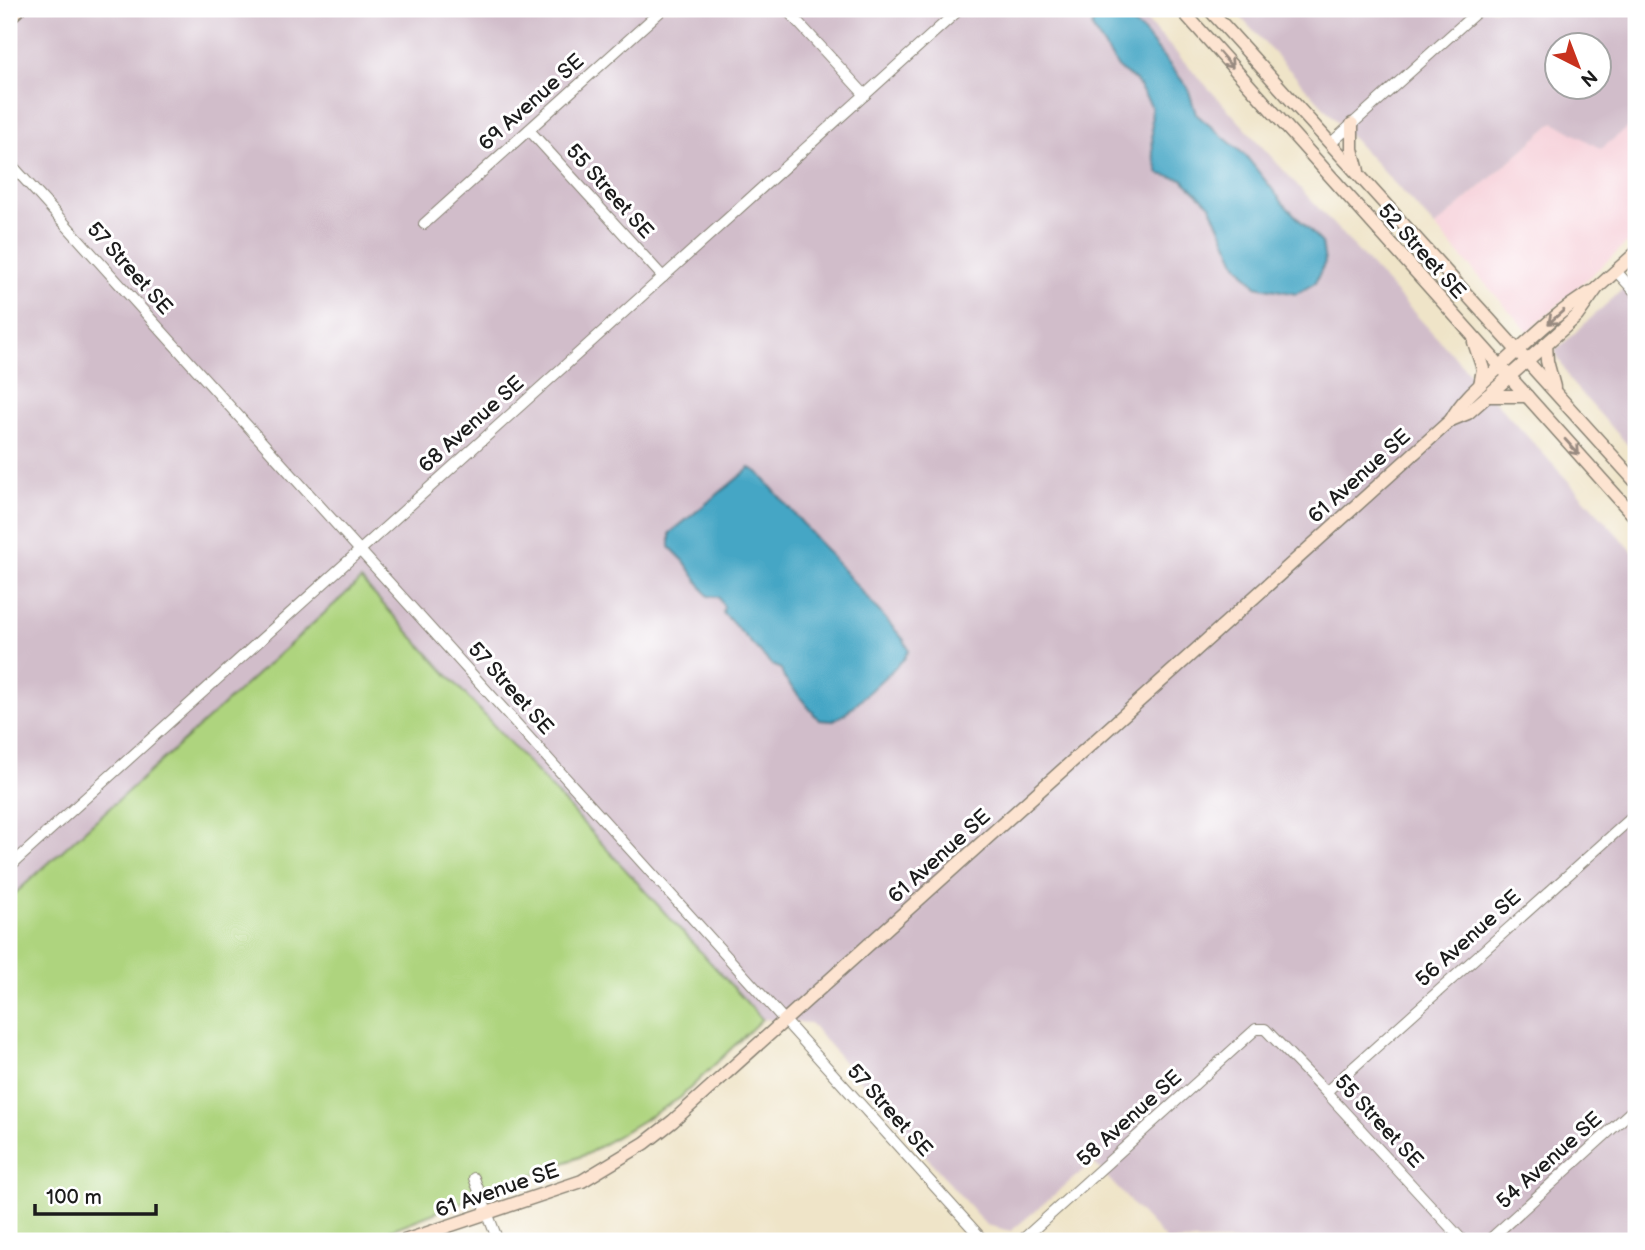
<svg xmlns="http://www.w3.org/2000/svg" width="1645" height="1250" font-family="'Balsamiq Sans',sans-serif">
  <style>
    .built { fill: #f6cfd8 }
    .industrial { fill: #d1bdca; fill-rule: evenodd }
    .green { fill: #aed47e; stroke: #65784d; stroke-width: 2 }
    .water { fill: #45a6c5; stroke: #306170; stroke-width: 2 }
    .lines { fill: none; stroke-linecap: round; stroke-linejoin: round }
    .street-casing { stroke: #868072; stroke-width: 12 }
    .secondary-casing { stroke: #868072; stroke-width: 15 }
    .street { stroke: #fff; stroke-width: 10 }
    .secondary { stroke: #fde4d1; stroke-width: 12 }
    .oneway { stroke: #988a80 }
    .labels { text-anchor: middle; stroke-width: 6; stroke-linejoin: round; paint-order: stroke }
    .street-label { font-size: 21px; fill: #1c1c1c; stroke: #fff }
  </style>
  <rect width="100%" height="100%" fill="#fff"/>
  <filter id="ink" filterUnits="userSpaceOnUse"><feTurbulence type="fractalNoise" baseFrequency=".0143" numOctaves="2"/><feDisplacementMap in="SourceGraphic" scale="14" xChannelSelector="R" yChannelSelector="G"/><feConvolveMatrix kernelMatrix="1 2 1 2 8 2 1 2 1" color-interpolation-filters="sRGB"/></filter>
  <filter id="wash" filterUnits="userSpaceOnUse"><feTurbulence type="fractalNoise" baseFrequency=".00686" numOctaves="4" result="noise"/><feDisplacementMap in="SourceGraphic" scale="28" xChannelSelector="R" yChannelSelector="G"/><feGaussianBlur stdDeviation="1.57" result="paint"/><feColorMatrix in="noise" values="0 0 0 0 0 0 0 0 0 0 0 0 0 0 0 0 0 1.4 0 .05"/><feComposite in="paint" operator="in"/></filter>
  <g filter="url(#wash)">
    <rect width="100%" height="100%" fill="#efe4c8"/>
    <polygon class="built" points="1554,122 1601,148 1631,125 1636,131 1636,235 1528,332 1435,227"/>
    <g class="industrial">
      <polygon points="9,9 1136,9 1636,555 1636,1241 1167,1241 1093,1162 1011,1231 986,1225 810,1023 762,1019 361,581 9,899"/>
      <path d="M1233,9H1636V131L1631,125L1601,149L1554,122L1435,227ZM1558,46H1600V88H1558Z"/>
      <polygon points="1636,277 1636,454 1571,382 1555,351"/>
    </g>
    <polygon class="green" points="361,580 762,1019 680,1098 587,1154 362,1241 9,1241 9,899"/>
    <g class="water">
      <polygon points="1095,9 1107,9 1142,30 1188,88 1196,114 1246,156 1284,204 1322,243 1325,262 1315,283 1296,294 1256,286 1237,264 1210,205 1182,179 1159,174 1153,154 1151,106 1136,81 1120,70 1092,28"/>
      <polygon points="750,468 758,472 904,640 909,650 904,659 846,713 832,721 819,720 784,678 781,669 772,665 723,613 724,607 718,597 708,596 684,561 670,547 670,533"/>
    </g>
  </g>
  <g filter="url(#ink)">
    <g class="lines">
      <defs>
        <g id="street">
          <polyline points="786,9 865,95"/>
          <polyline points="529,130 663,277"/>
          <polyline points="1330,144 1480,9"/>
          <polyline points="9,162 984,1241"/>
          <polyline points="424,224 663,9"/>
          <polyline points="1616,271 1636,293"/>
          <polyline points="9,867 960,9"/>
          <polyline points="1326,1092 1636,814"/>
          <polyline points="474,1178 498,1241"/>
          <polyline points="1021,1241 1256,1029 1265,1029 1326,1092 1463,1241"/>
          <polyline points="1488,1241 1636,1107"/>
        </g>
        <g id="secondary">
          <polyline points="1181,9 1636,518"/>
          <polyline points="1209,9 1636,482"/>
          <polyline points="9,18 19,9"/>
          <polyline points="1352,124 1352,149 1358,171"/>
          <polyline points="1474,342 1483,369 1480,385"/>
          <polyline points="1546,344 1547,361 1554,387"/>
          <polyline points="1487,396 1527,396"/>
          <path d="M1451,420C1463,397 1483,383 1502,365C1530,339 1558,311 1591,292"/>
          <polyline points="404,1241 582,1181 645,1143 673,1121 1451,420 1468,413 1546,344 1577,316 1597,288 1636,253"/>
        </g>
      </defs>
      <use href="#street" class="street-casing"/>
      <use href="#secondary" class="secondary-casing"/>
      <use href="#street" class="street"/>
      <use href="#secondary" class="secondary"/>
    </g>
    <defs><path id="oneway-shaft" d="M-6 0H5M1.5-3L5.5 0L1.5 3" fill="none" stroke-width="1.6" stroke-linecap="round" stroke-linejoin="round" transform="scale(1.75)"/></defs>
    <g class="oneway">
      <use href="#oneway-shaft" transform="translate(1226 60) rotate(49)"/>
      <use href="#oneway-shaft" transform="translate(1556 317) rotate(139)"/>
      <use href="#oneway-shaft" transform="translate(1572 447) rotate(48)"/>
    </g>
  </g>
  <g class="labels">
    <g class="street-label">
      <text transform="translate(531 102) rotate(-42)" y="7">69 Avenue SE</text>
      <text transform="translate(610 191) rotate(48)" y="7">55 Street SE</text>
      <text transform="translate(1422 251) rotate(48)" y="7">52 Street SE</text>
      <text transform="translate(130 268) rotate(48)" y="7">57 Street SE</text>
      <text transform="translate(471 424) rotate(-42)" y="7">68 Avenue SE</text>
      <text transform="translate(1359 476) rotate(-42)" y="7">61 Avenue SE</text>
      <text transform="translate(511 688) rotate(48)" y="7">57 Street SE</text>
      <text transform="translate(939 856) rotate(-42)" y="7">61 Avenue SE</text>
      <text transform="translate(1468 938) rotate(-42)" y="7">56 Avenue SE</text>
      <text transform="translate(890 1110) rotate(48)" y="7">57 Street SE</text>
      <text transform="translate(1129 1118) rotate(-42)" y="7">58 Avenue SE</text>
      <text transform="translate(1379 1121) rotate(47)" y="7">55 Street SE</text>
      <text transform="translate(1549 1160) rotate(-42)" y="7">54 Avenue SE</text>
      <text transform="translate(497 1190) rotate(-19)" y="7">61 Avenue SE</text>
    </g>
  </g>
  <rect width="1645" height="1250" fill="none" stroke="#fff" stroke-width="35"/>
  <g transform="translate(1578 66) rotate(138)"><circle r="33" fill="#ffffff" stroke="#a4a4a4" stroke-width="2"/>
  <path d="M0-5L12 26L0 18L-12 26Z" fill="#c8321e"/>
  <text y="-10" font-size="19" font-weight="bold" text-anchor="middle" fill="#1c1c1c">N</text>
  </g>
  <path d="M35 1204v10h121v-10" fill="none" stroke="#1c1c1c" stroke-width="3.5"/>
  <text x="46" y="1204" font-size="21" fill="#1c1c1c" stroke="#ffffff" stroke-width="5" paint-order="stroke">100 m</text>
</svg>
